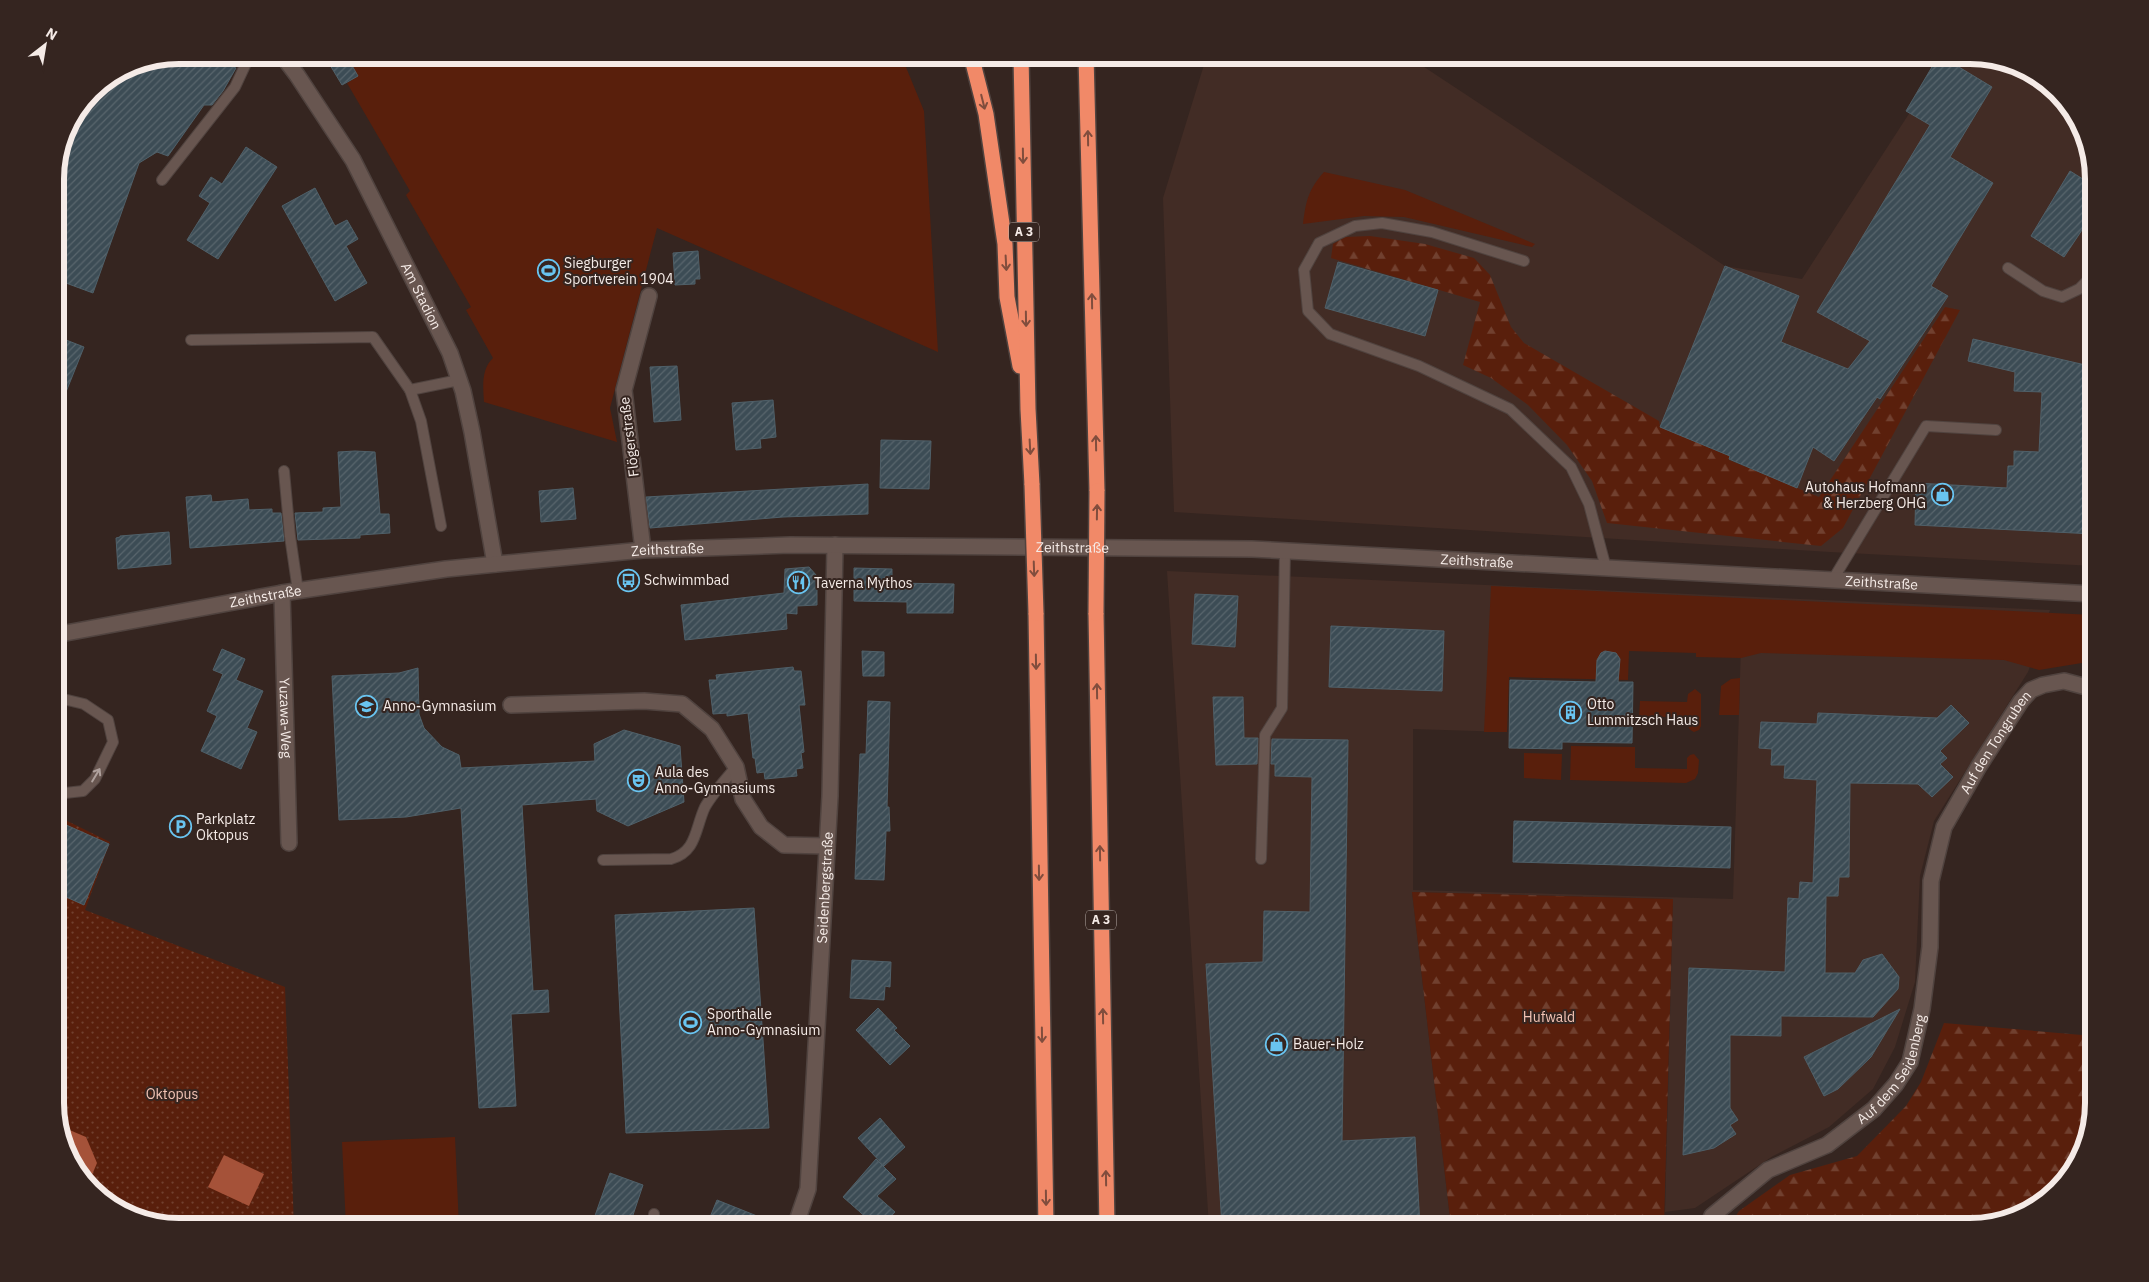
<svg xmlns="http://www.w3.org/2000/svg" width="2149" height="1282" font-family="'IBM Plex Sans',sans-serif">
  <style>
    .built { fill: #422c25; fill-rule: evenodd }
    .grass { fill: #591f0c }
    .forest { fill: url(#forest-firs) }
    .park { fill: url(#park-dots) }
    .water { fill: #a55239 }
    .building { fill: url(#building-hatch); stroke: #4f6069 }
    .lines { fill: none; stroke-linecap: round; stroke-linejoin: round }
    .service-casing { stroke: #50433f; stroke-width: 12 }
    .minor-casing { stroke: #50433f; stroke-width: 18 }
    .tertiary-casing { stroke: #50433f; stroke-width: 18 }
    .motorway-casing { stroke: #50433f; stroke-width: 18 }
    .service { stroke: #685650; stroke-width: 10 }
    .minor { stroke: #685650; stroke-width: 15 }
    .tertiary { stroke: #685650; stroke-width: 15 }
    .motorway { stroke: #f18968; stroke-width: 15 }
    .motorway-bridge-casing { stroke: #50433f; stroke-width: 18; stroke-linecap: butt }
    .motorway-bridge { stroke: #f18968; stroke-width: 15 }
    .oneway { stroke: #804d3d }
    .oneway2 { stroke: #aea09c }
    .labels { text-anchor: middle; stroke-width: 4; stroke-linejoin: round; paint-order: stroke }
    .shield { fill: #352520; stroke: #bbb0ab; stroke-width: 1 }
    .shield-label { font-size: 12px; font-weight: bold; fill: #f5ebe7 }
    .poi-label { font-size: 14px; fill: #f5ebe7; stroke: #352520; text-anchor: start }
    .street-label { font-size: 14px; fill: #f5ebe7; stroke: #352520 }
    .park-label { font-size: 14px; fill: #f3c4b5; stroke: #352520 }
    .rim { fill: none; stroke: #f5ebe7; stroke-width: 6 }
  </style>
  <defs>
    <pattern id="forest-firs" width="22" height="20" patternUnits="userSpaceOnUse" patternTransform="scale(1.25)"><rect width="22" height="20" fill="#591f0c"/><path d="M5 1l3.5 6h-7zM16 11l3.5 6h-7z" fill="#71402f"/></pattern>
    <pattern id="park-dots" width="8" height="8" patternUnits="userSpaceOnUse" patternTransform="scale(1.25)"><rect width="8" height="8" fill="#591f0c"/><path d="M2 2h.1M6 6h.1" fill="none" stroke="#71402f" stroke-width="1.8" stroke-linecap="round"/></pattern>
    <pattern id="building-hatch" width="6" height="6" patternUnits="userSpaceOnUse" patternTransform="scale(1.25)"><rect width="6" height="6" fill="#3c4c55"/><path d="M-1 1l2-2M0 6l6-6M5 7l2-2" fill="none" stroke="#59666d"/></pattern>
  </defs>
  <rect width="100%" height="100%" fill="#352520"/>
  <g class="built">
    <polygon points="1207,55 1406,55 1725,266 1802,279 1947,55 1970,55 2032,72 2077,117 2094,171 2094,566 1830,552 1174,512 1163,198"/>
    <path d="M1167,571L2050,610L2028,672L1934,821L1920,876L1915,982L1895,1047L1873,1089L1829,1127L1773,1156L1695,1208L1665,1212L1673,899L1412,892L1451,1227H1209ZM1509,640L1741,646L1733,899L1413,890V729L1507,732Z"/>
  </g>
  <g class="grass">
    <path d="M338,55H901L924,111L938,352L657,228L610,408L617,442L484,402C483,387 481,369 493,358L466,310L471,307L406,195L410,191L347,83L352,80Z"/>
    <path d="M1324,172L1405,190L1535,244L1532,247L1404,217L1364,216L1303,224C1306,201 1308,190 1324,172Z"/>
    <polygon points="1491,586 2094,615 2094,661 2039,670 2004,660 1761,653 1741,658 1696,657 1696,653 1629,651 1628,680 1509,677 1507,732 1484,732"/>
    <polygon points="1740,678 1739,715 1719,715 1721,686 1731,679"/>
    <path d="M1695,689L1701,694V726L1699,730L1694,732C1687,729 1688,725 1688,718L1639,716L1640,701L1687,702L1688,694Z"/>
    <polygon points="1571,746 1635,747 1635,768 1687,769 1687,758 1690,755 1694,754 1699,760 1698,773 1695,779 1686,783 1570,780"/>
    <polygon points="1524,753 1562,754 1561,780 1524,778"/>
    <polygon points="455,1137 459,1227 346,1227 342,1142"/>
  </g>
  <g class="forest">
    <polygon points="1370,236 1425,244 1474,258 1490,275 1511,327 1524,343 1659,421 1660,427 1729,456 1729,460 1819,497 1945,307 1960,310 1843,528 1821,546 1607,523 1592,481 1567,445 1528,405 1491,378 1463,365 1480,302 1331,258 1333,244 1345,237"/>
    <polygon points="1412,892 1673,899 1664,1227 1451,1227"/>
    <polygon points="1944,1023 2094,1036 2094,1103 2077,1165 2032,1210 1970,1227 1729,1227 1739,1211 1790,1175 1857,1156 1906,1106 1921,1082"/>
  </g>
  <polygon class="park" points="55,815 110,842 85,910 285,987 294,1227 179,1227 117,1210 72,1165 55,1111"/>
  <g class="water">
    <polygon points="60,1126 86,1137 97,1163 89,1182 72,1165"/>
    <polygon points="224,1155 264,1174 249,1206 208,1187"/>
  </g>
  <g class="building">
    <polygon points="179,55 199,55 236,68 223,91 212,105 204,105 168,156 157,152 139,163 93,293 55,279 55,171 65,131 92,91 132,64"/>
    <polygon points="324,55 346,55 358,76 342,85"/>
    <polygon points="1939,55 1992,87 1950,157 1993,183 1931,286 1948,296 1880,399 1877,397 1834,461 1813,447 1797,488 1729,459 1730,456 1660,427 1725,266 1799,296 1781,342 1848,369 1870,341 1817,312 1930,125 1906,111"/>
    <polygon points="246,147 277,167 218,259 187,240 210,203 199,196 211,177 222,184"/>
    <polygon points="2070,171 2094,186 2094,212 2064,257 2031,236"/>
    <polygon points="315,188 335,226 347,220 358,239 346,246 367,283 335,301 282,206"/>
    <polygon points="698,251 700,279 695,279 695,284 675,285 673,253"/>
    <polygon points="1338,262 1438,290 1425,336 1325,308"/>
    <polygon points="61,338 84,347 56,417 55,353"/>
    <polygon points="1973,339 2094,367 2094,534 1915,525 1916,483 2007,488 2008,466 2014,466 2014,451 2039,452 2042,392 2014,391 2015,372 1968,361"/>
    <polygon points="677,366 681,420 654,422 650,367"/>
    <polygon points="773,400 776,437 760,439 761,448 736,450 732,403"/>
    <polygon points="881,440 931,441 929,489 880,488"/>
    <polygon points="355,451 375,452 380,514 389,514 390,533 360,535 360,538 298,540 295,513 323,512 323,508 341,507 338,452"/>
    <polygon points="868,484 868,514 783,517 650,528 646,497"/>
    <polygon points="573,488 576,519 541,522 539,491"/>
    <polygon points="211,495 212,502 248,499 249,510 272,509 272,513 281,513 284,541 190,548 186,497"/>
    <polygon points="169,532 171,564 118,569 116,538 120,537 120,536"/>
    <polygon points="809,567 817,576 817,605 797,606 797,614 786,613 787,629 685,640 681,605 784,593 785,569"/>
    <polygon points="854,568 892,569 892,583 954,584 953,613 907,613 907,602 854,601"/>
    <polygon points="1195,594 1238,596 1235,647 1192,644"/>
    <polygon points="1331,626 1444,631 1442,691 1329,687"/>
    <polygon points="222,649 245,659 236,680 263,691 247,728 257,732 241,769 201,751 217,716 207,711 223,674 213,670"/>
    <polygon points="862,651 884,652 884,676 863,676"/>
    <polygon points="1605,651 1616,653 1620,659 1618,682 1633,682 1632,743 1562,742 1562,749 1509,748 1510,680 1596,682 1597,660 1601,653"/>
    <polygon points="793,667 794,671 801,671 805,705 799,705 804,752 801,753 803,768 796,769 797,776 765,779 764,772 757,773 755,758 753,758 748,713 727,716 727,713 713,714 709,680 717,680 716,675"/>
    <polygon points="418,668 419,714 424,728 442,747 459,755 461,768 595,761 594,744 624,730 680,746 684,802 628,826 597,811 596,799 522,805 533,991 548,990 549,1012 511,1014 516,1106 479,1108 461,808 406,817 339,820 332,676 399,673"/>
    <polygon points="1213,697 1243,697 1244,738 1258,738 1257,764 1216,765"/>
    <polygon points="868,701 890,702 887,807 889,807 890,831 886,831 884,880 855,879 860,754 866,754"/>
    <polygon points="1951,705 1969,723 1940,751 1947,758 1940,764 1953,777 1932,797 1918,784 1850,783 1849,877 1839,877 1838,896 1826,896 1825,973 1855,973 1863,960 1882,954 1899,977 1898,989 1873,1017 1781,1016 1781,1036 1730,1035 1730,1108 1738,1120 1730,1125 1736,1134 1714,1148 1683,1155 1689,968 1785,972 1788,898 1799,899 1800,882 1813,883 1817,780 1784,778 1785,765 1771,765 1772,749 1759,748 1761,722 1817,724 1818,713 1937,718"/>
    <polygon points="1272,739 1348,740 1342,1141 1415,1137 1420,1227 1222,1227 1206,964 1263,962 1264,911 1310,912 1312,777 1275,776 1275,764 1271,764"/>
    <polygon points="55,820 109,844 84,905 55,892"/>
    <polygon points="1514,821 1731,827 1730,868 1513,862"/>
    <polygon points="754,908 769,1128 626,1133 615,915"/>
    <polygon points="852,960 891,962 890,987 885,986 884,1000 850,998"/>
    <polygon points="878,1008 897,1028 894,1030 910,1046 890,1065 856,1030"/>
    <polygon points="1900,1009 1871,1057 1838,1089 1824,1096 1804,1057"/>
    <polygon points="880,1118 905,1147 884,1166 858,1138"/>
    <polygon points="876,1159 896,1179 877,1196 895,1212 881,1227 877,1227 843,1197"/>
    <polygon points="610,1173 643,1185 629,1227 591,1227"/>
    <polygon points="717,1200 782,1226 782,1227 706,1227"/>
  </g>
  <g class="lines">
    <defs>
      <g id="service">
        <polyline points="228,55 237,58 258,55"/>
        <polyline points="162,180 235,87 249,57"/>
        <polyline points="1524,261 1432,232 1382,223 1355,226 1319,243 1304,270 1308,311 1330,334 1419,366 1510,409 1571,467 1589,504 1606,568"/>
        <polyline points="2008,268 2043,291 2062,297 2079,289 2094,274"/>
        <polyline points="191,340 373,337 410,390 459,380"/>
        <polyline points="410,390 421,421 441,526"/>
        <polyline points="284,471 290,536 298,591"/>
        <polyline points="1832,581 1926,426 1996,430"/>
        <polyline points="55,697 84,704 108,720 113,742 95,779 83,791 65,793 55,790"/>
        <polyline points="1261,859 1265,735 1282,708 1285,551"/>
        <path d="M603,860L671,859C697,852 695,828 705,807C713,793 725,780 736,767"/>
        <polyline points="653,1227 654,1214"/>
      </g>
      <g id="minor">
        <path id="s1" d="M282,55L297,75L353,160L450,353L463,391L472,432L495,564"/>
        <polyline points="643,550 624,390 649,296"/>
        <path id="s2" d="M282,593L289,843"/>
        <polyline points="511,705 644,701 682,704 712,729 736,767 743,799 761,827 784,845 827,846"/>
        <path id="s3" d="M795,1227L808,1189L830,796L835,545"/>
        <path id="s4" d="M1707,1227L1712,1216L1768,1170L1827,1145L1874,1109L1896,1084L1910,1062L1922,1009L1930,947L1931,881L1944,827L1979,766L2021,701L2031,690L2043,685L2064,681L2094,689"/>
      </g>
      <g id="tertiary">
        <path id="s5" d="M55,635L282,593L446,569L643,550L790,545L1252,549L2094,594"/>
      </g>
      <g id="motorway">
        <polyline points="971,55 986,114 1005,244 1007,297 1020,366"/>
        <polyline points="1021,55 1028,409 1032,485"/>
        <polyline points="1086,55 1097,491"/>
        <polyline points="1036,613 1046,1227"/>
        <polyline points="1096,613 1107,1227"/>
      </g>
    </defs>
    <use href="#service" class="service-casing"/>
    <use href="#minor" class="minor-casing"/>
    <use href="#tertiary" class="tertiary-casing"/>
    <use href="#motorway" class="motorway-casing"/>
    <use href="#service" class="service"/>
    <use href="#minor" class="minor"/>
    <use href="#tertiary" class="tertiary"/>
    <use href="#motorway" class="motorway"/>
    <defs>
      <g id="motorway-bridge">
        <polyline points="1032,485 1036,613"/>
        <polyline points="1096,613 1097,491"/>
      </g>
    </defs>
    <use href="#motorway-bridge" class="motorway-bridge-casing"/>
    <use href="#motorway-bridge" class="motorway-bridge"/>
  </g>
  <defs><path id="oneway-shaft" d="M-6 0H5M1.5-3L5.5 0L1.5 3" fill="none" stroke-width="1.6" stroke-linecap="round" stroke-linejoin="round" transform="scale(1.25)"/></defs>
  <g class="oneway">
    <use href="#oneway-shaft" transform="translate(983 102) rotate(76)"/>
    <use href="#oneway-shaft" transform="translate(1088 138) rotate(-91)"/>
    <use href="#oneway-shaft" transform="translate(1023 156) rotate(89)"/>
    <use href="#oneway-shaft" transform="translate(1006 263) rotate(87)"/>
    <use href="#oneway-shaft" transform="translate(1092 301) rotate(-91)"/>
    <use href="#oneway-shaft" transform="translate(1026 319) rotate(89)"/>
    <use href="#oneway-shaft" transform="translate(1096 443) rotate(-91)"/>
    <use href="#oneway-shaft" transform="translate(1030 447) rotate(87)"/>
    <use href="#oneway-shaft" transform="translate(1097 512) rotate(-89)"/>
    <use href="#oneway-shaft" transform="translate(1034 569) rotate(88)"/>
    <use href="#oneway-shaft" transform="translate(1036 662) rotate(89)"/>
    <use href="#oneway-shaft" transform="translate(1097 691) rotate(-91)"/>
    <use href="#oneway-shaft" transform="translate(1100 853) rotate(-91)"/>
    <use href="#oneway-shaft" transform="translate(1039 873) rotate(89)"/>
    <use href="#oneway-shaft" transform="translate(1103 1016) rotate(-91)"/>
    <use href="#oneway-shaft" transform="translate(1042 1035) rotate(89)"/>
    <use href="#oneway-shaft" transform="translate(1106 1178) rotate(-91)"/>
    <use href="#oneway-shaft" transform="translate(1046 1198) rotate(89)"/>
  </g>
  <use class="oneway2" href="#oneway-shaft" transform="translate(96 775) rotate(-59)"/>
  <defs>
    <symbol id="stadium-ring" viewBox="-11 -11 22 22"><circle r="9.5" fill="#352520" stroke="#69c4f0" stroke-width="1.5"/><path d="M0-5a6.5 5 0 1 0 0 10a6.5 5 0 1 0 0-10ZM-3.5-1.8h7v3.6h-7Z" fill="#69c4f0"/></symbol>
    <symbol id="shop-ring" viewBox="-11 -11 22 22"><circle r="9.5" fill="#352520" stroke="#69c4f0" stroke-width="1.5"/><path d="M-5-2.5h2.3a2.7 3.5 0 0 1 5.4 0H5L5.5 6h-11ZM-1.5-2.5h3a1.5 2.3 0 0 0-3 0Z" fill="#69c4f0"/></symbol>
    <symbol id="bus-ring" viewBox="-11 -11 22 22"><circle r="9.5" fill="#352520" stroke="#69c4f0" stroke-width="1.5"/><path d="M-5-6H5V4H4V6H2V4H-2V6H-4V4H-5ZM-3.5-4V0h7V-4ZM-3.5 1.2v1.5H-2V1.2ZM2 1.2v1.5H3.5V1.2Z" fill="#69c4f0"/></symbol>
    <symbol id="restaurant-ring" viewBox="-11 -11 22 22"><circle r="9.5" fill="#352520" stroke="#69c4f0" stroke-width="1.5"/><path d="M-5-6h1v4h1v-4h1v4h1v-4h1v5L-1.5 .5V6h-2V.5L-5-1ZM5-6V6H3V1.5H1.5Q1.5-4 5-6Z" fill="#69c4f0"/></symbol>
    <symbol id="school-ring" viewBox="-11 -11 22 22"><circle r="9.5" fill="#352520" stroke="#69c4f0" stroke-width="1.5"/><path d="M0-5L7-2L0 1L-7-2ZM-4 1L0 2.5L4 1V4Q0 6-4 4Z" fill="#69c4f0"/></symbol>
    <symbol id="building-ring" viewBox="-11 -11 22 22"><circle r="9.5" fill="#352520" stroke="#69c4f0" stroke-width="1.5"/><path d="M-4-6H4V6H1V3H-1V6H-4ZM-2.5-4.3h1.7v1.8h-1.7ZM.8-4.3h1.7v1.8H.8ZM-2.5-1h1.7V.8h-1.7ZM.8-1h1.7V.8H.8Z" fill="#69c4f0"/></symbol>
    <symbol id="theatre-ring" viewBox="-11 -11 22 22"><circle r="9.5" fill="#352520" stroke="#69c4f0" stroke-width="1.5"/><path d="M-5-5.5Q0-4 5-5.5V0Q5 5 0 6Q-5 5-5 0ZM-3.3-2.5H-1v1.5H-3.3ZM1-2.5H3.3v1.5H1ZM-2.8 1Q0 5.5 2.8 1Z" fill="#69c4f0"/></symbol>
    <symbol id="parking-ring" viewBox="-11 -11 22 22"><circle r="9.5" fill="#352520" stroke="#69c4f0" stroke-width="1.5"/><path d="M-3.5-5.5H1a3.5 3.5 0 0 1 0 7H-1V5.5H-3.5ZM-1-3.4V-.6H.8a1.4 1.4 0 0 0 0-2.8Z" fill="#69c4f0"/></symbol>
  </defs>
  <g fill-rule="evenodd">
    <use href="#stadium-ring" x="536" y="258" width="25" height="25"/>
    <use href="#shop-ring" x="1930" y="482" width="25" height="25"/>
    <use href="#bus-ring" x="616" y="568" width="25" height="25"/>
    <use href="#restaurant-ring" x="786" y="570" width="25" height="25"/>
    <use href="#school-ring" x="354" y="694" width="25" height="25"/>
    <use href="#building-ring" x="1558" y="700" width="25" height="25"/>
    <use href="#theatre-ring" x="626" y="768" width="25" height="25"/>
    <use href="#parking-ring" x="168" y="814" width="25" height="25"/>
    <use href="#stadium-ring" x="678" y="1010" width="25" height="25"/>
    <use href="#shop-ring" x="1264" y="1032" width="25" height="25"/>
  </g>
  <g class="labels">
    <g class="shield">
      <rect x="1009" y="222.5" width="30" height="19" rx="4"/>
      <rect x="1086" y="910.5" width="30" height="19" rx="4"/>
    </g>
    <g class="shield-label">
      <text x="1024" y="236">A 3</text>
      <text x="1101" y="924">A 3</text>
    </g>
    <g class="poi-label">
      <text x="564" y="268">Siegburger<tspan x="564" dy="16">Sportverein 1904</tspan></text>
      <text x="1926" y="492" text-anchor="end">Autohaus Hofmann<tspan x="1926" dy="16">&amp; Herzberg OHG</tspan></text>
      <text x="644" y="585">Schwimmbad</text>
      <text x="814" y="588">Taverna Mythos</text>
      <text x="1587" y="709">Otto<tspan x="1587" dy="16">Lummitzsch Haus</tspan></text>
      <text x="383" y="711">Anno-Gymnasium</text>
      <text x="655" y="777">Aula des<tspan x="655" dy="16">Anno-Gymnasiums</tspan></text>
      <text x="196" y="824">Parkplatz<tspan x="196" dy="16">Oktopus</tspan></text>
      <text x="707" y="1019">Sporthalle<tspan x="707" dy="16">Anno-Gymnasium</tspan></text>
      <text x="1293" y="1049">Bauer-Holz</text>
    </g>
    <g class="street-label">
      <text dy="5" stroke="none"><textPath href="#s1" startOffset="279">Am Stadion</textPath></text>
      <text transform="translate(629 437) rotate(-97)" y="5">Flögerstraße</text>
      <text dy="5" stroke="none"><textPath href="#s5" startOffset="1024">Zeithstraße</textPath></text>
      <text dy="5" stroke="none"><textPath href="#s5" startOffset="619">Zeithstraße</textPath></text>
      <text dy="5" stroke="none"><textPath href="#s5" startOffset="1429">Zeithstraße</textPath></text>
      <text dy="5" stroke="none"><textPath href="#s5" startOffset="1834">Zeithstraße</textPath></text>
      <text dy="5" stroke="none"><textPath href="#s5" startOffset="214">Zeithstraße</textPath></text>
      <text dy="5" stroke="none"><textPath href="#s2" startOffset="125">Yuzawa-Weg</textPath></text>
      <text dy="5" stroke="none"><textPath href="#s4" startOffset="605">Auf den Tongruben</textPath></text>
      <text dy="5" stroke="none"><textPath href="#s3" startOffset="342">Seidenbergstraße</textPath></text>
      <text dy="5" stroke="none"><textPath href="#s4" startOffset="252">Auf dem Seidenberg</textPath></text>
    </g>
    <g class="park-label">
      <text x="1549" y="1022">Hufwald</text>
      <text x="172" y="1099">Oktopus</text>
    </g>
  </g>
  <path d="M0 0H2149V1282H0ZM179 64H1970A115 115 0 0 1 2085 179V1103A115 115 0 0 1 1970 1218H179A115 115 0 0 1 64 1103V179A115 115 0 0 1 179 64Z" fill="#352520" fill-rule="evenodd"/>
  <path class="rim" d="M179 64H1970A115 115 0 0 1 2085 179V1103A115 115 0 0 1 1970 1218H179A115 115 0 0 1 64 1103V179A115 115 0 0 1 179 64Z"/>
  <g transform="translate(45 45) rotate(31)" stroke="#352520" stroke-width="4" paint-order="stroke">
  <path d="M0-4L9 19L0 12L-9 19Z" fill="#f5ebe7"/>
  <text y="-8" font-size="14" font-weight="bold" text-anchor="middle" fill="#f5ebe7">N</text>
  </g>
</svg>
